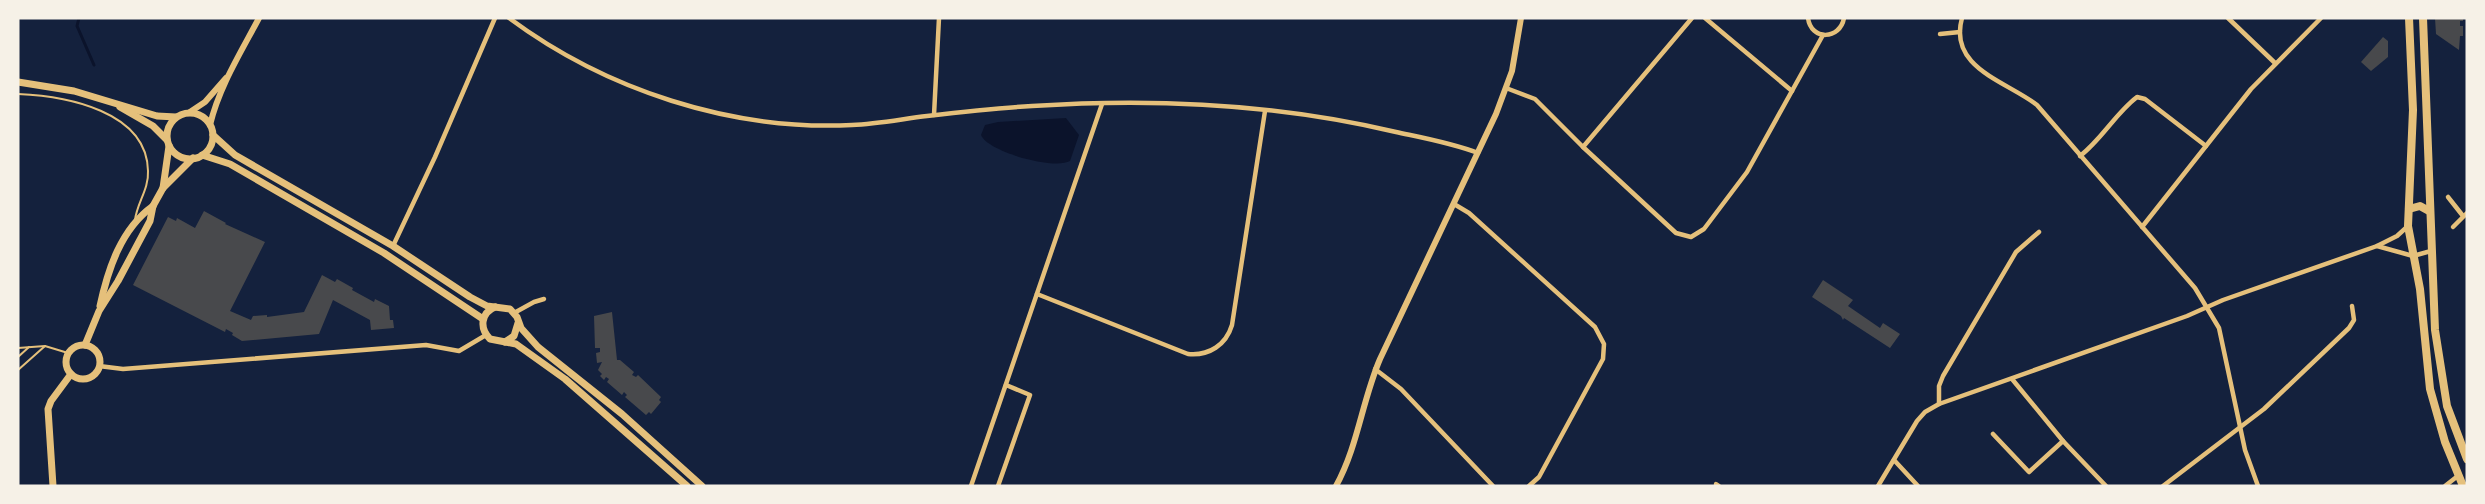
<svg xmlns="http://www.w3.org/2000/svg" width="2485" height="504" font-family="'Playfair Display',serif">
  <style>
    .water { fill: #0b132b }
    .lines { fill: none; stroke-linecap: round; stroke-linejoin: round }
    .stream { stroke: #0b132b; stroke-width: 3 }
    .building { fill: #48494c }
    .service { stroke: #e5c07b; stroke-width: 2 }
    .minor { stroke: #e5c07b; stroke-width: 4.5 }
    .tertiary { stroke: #e5c07b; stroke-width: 6 }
    .secondary { stroke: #e5c07b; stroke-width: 7 }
    .primary { stroke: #e5c07b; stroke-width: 8 }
  </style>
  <rect width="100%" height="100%" fill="#14213d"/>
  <path class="water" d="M1066,118L1079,135L1070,161C1054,170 988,152 981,135L985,125L998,122Z"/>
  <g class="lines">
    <polyline class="stream" points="79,18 77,26 94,65"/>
  </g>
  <g class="building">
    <polygon points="2435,18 2463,18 2463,21 2460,21 2460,26 2463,26 2463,36 2460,36 2459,50 2436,34"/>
    <polygon points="2383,37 2388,41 2388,57 2371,71 2361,62"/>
    <polygon points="204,211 226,223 225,224 265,242 230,311 251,320 253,316 267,315 267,317 304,312 322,275 335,282 337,279 353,288 352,290 374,302 375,299 389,306 390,320 393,320 394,328 371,330 370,320 333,300 319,334 242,341 232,335 233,333 226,329 225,332 133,285 168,217 176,221 177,218 195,228"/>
    <polygon points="1823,280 1853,300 1848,306 1880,328 1883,323 1900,334 1890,348 1844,318 1843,320 1841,316 1812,297"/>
    <polygon points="612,312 617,360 620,360 634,372 632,375 636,377 638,375 661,397 659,400 661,402 651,414 649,412 646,415 625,397 627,395 624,392 622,395 607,382 609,379 606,377 604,380 600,376 602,374 598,370 602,362 597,363 596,353 600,352 600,348 595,348 594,316"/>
  </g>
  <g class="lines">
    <g class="service">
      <path d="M18,94C66,96 147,111 148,171C149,189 137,203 135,220"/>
      <polyline points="18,348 45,346 68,353"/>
      <polyline points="18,357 29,347"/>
      <polyline points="18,370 45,346"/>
    </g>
    <g class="minor">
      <path d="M509,18C606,90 731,131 852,125C877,124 902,119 927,116C961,112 997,108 1032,106C1152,98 1278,104 1396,132C1424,138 1452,143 1478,153"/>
      <polyline points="1705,18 1792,91"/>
      <path d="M1808,18C1811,41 1840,40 1844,18"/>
      <path d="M1962,18C1948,68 2006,81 2037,105L2195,288L2219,328L2245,450L2258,486"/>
      <polyline points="2228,18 2275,63"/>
      <polyline points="1940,34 1960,32"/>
      <polyline points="1506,88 1535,99 1583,147 1676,233 1691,237 1704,229 1747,172 1823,35"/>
      <polyline points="934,115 939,18"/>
      <polyline points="1583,147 1692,18"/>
      <path d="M2080,156C2102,139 2115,114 2137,97L2145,99L2206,146"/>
      <polyline points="2448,197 2463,216"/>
      <polyline points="1454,204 1469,213 1595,327 1604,344 1603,359 1539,477 1529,486"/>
      <polyline points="2142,227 2251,89 2321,18"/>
      <polyline points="2453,227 2467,213"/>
      <polyline points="393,246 435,157 495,18"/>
      <polyline points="2377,246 2413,256 2431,251"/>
      <path d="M1037,294L1188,354C1209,356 1226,345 1232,325L1265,111"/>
      <polyline points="514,313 534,302 544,299"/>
      <polyline points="99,366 123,369 426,345 459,351 486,335"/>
      <polyline points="1375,369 1401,389 1493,486"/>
      <polyline points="2012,379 2063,441 2106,486"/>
      <polyline points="1939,404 1939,386 1943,376 2016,252 2039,232"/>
      <polyline points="1993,434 2029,472 2063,441"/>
      <polyline points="1894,460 1918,486"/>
      <polyline points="1716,484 1719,486"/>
      <polyline points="971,486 1102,104"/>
      <polyline points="998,486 1030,395 1006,385"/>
      <polyline points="1878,486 1917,421 1925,412 1939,404 2187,316 2223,300 2377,246 2397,236 2408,226"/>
      <polyline points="2163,486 2264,409 2349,328 2354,320 2352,306"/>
      <polyline points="2445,486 2459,475"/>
    </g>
    <g class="tertiary">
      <polyline points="190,112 205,102 226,78"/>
      <path d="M210,125C219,87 241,52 259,18"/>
      <path d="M1336,486C1358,446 1362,401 1380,359L1496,114L1512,71L1521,18"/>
    </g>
    <g class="secondary">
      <polyline points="18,82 74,91 157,116 176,117"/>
      <polyline points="120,107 153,126 167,140"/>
      <circle cx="190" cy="136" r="23"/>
      <polyline points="213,135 235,155 393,246 470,297 487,306 510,309 517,317 521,328 538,347 622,414 702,486"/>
      <polyline points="202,155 230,164 384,253 483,319"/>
      <polyline points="163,188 169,146"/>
      <path d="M100,306C108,269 121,229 153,206"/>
      <path d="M495,307C481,313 479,328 490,339L516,344L565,379L687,486"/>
      <polyline points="505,342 514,336 518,323"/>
      <polyline points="85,345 99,311 118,281 150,221 153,206 163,188 193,158"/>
      <circle cx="83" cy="362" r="17"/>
      <polyline points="53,486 48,409 51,401 71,374"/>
    </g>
    <g class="primary">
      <polyline points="2409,18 2413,110 2408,226 2420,289 2430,389 2445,442 2463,486"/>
      <polyline points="2423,18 2435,330 2447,406 2467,459"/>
      <polyline points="2409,209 2420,206 2429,211"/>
    </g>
  </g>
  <rect width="2485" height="504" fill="none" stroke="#f6f1e7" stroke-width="39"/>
</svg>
